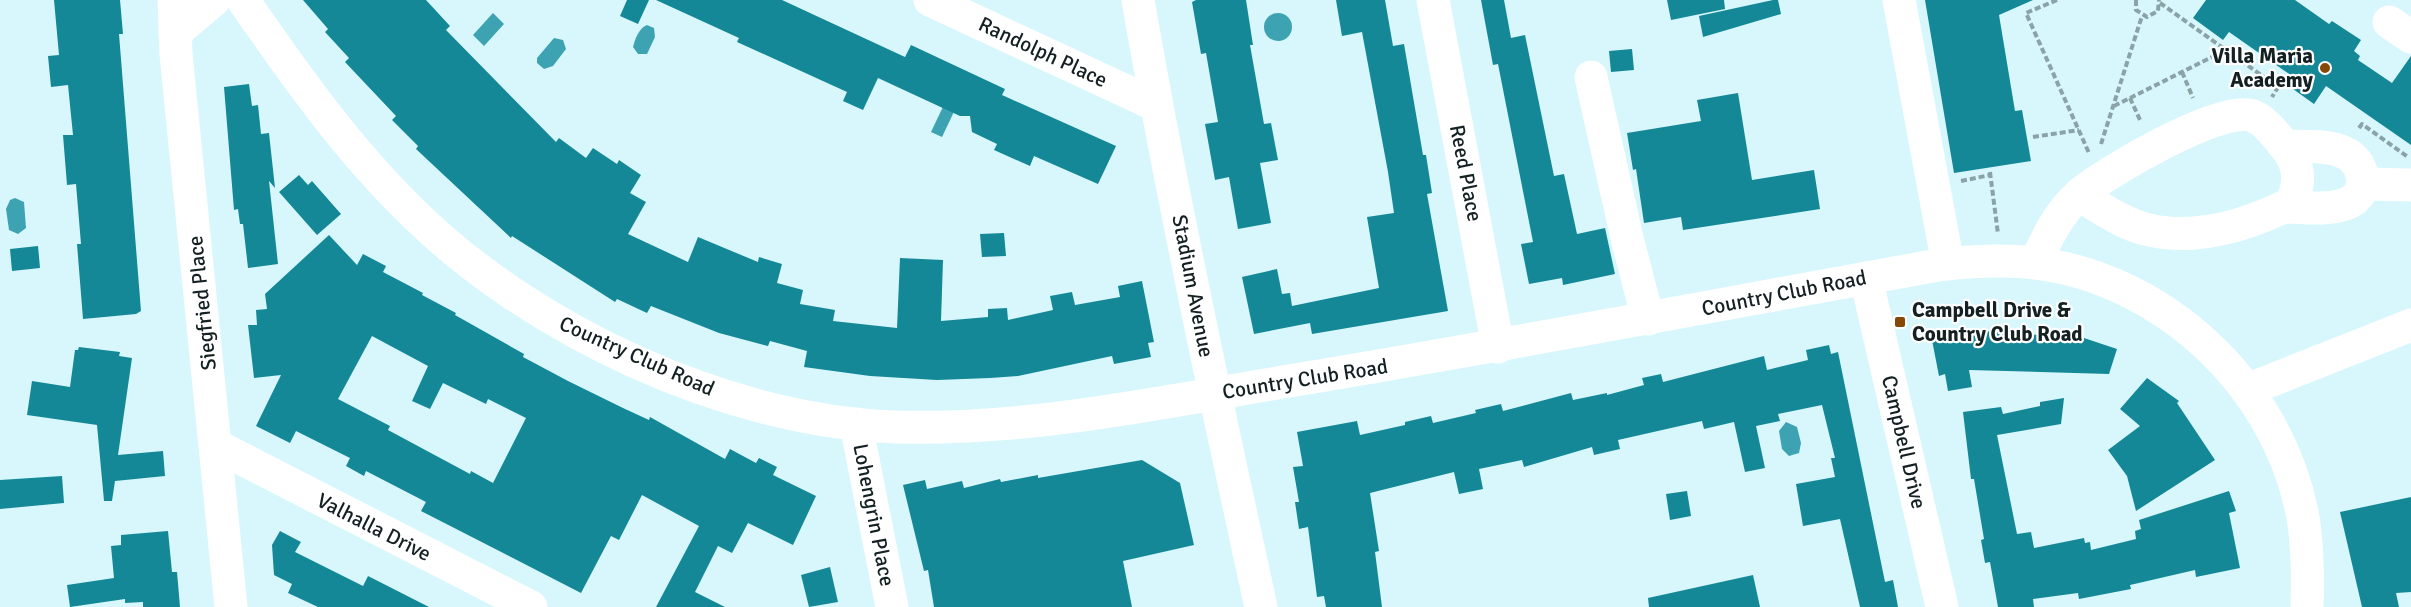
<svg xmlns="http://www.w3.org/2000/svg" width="2411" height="607" font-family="Signika,sans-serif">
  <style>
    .water { fill: #3da3b3 }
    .building { fill: #148897; fill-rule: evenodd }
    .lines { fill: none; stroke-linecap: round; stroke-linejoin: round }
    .path { stroke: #8ba3a7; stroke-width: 4; stroke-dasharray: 6 3; stroke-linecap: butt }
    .minor { stroke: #fff; stroke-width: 33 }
    .poi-dot { fill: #854805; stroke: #fff; stroke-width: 2 }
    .labels { text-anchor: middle; stroke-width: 4.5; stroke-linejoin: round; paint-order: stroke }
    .street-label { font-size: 21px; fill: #142022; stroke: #fff }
    .poi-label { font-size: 21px; font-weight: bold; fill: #142022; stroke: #fff; text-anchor: end }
  </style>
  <rect width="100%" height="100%" fill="#d7f7fd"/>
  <g class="water">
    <polygon points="493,13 504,24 484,46 473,35"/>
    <circle cx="1278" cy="27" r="14"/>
    <path d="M647,25L654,28L655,37L647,54H638L633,47C635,39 639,28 647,25Z"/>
    <polygon points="554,38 563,40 566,49 553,66 544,69 537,63 537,58"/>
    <polygon points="950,92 961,97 942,137 931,132"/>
    <polygon points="15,198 24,202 26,228 18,234 9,230 6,209 10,200"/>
    <polygon points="1786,422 1797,427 1801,443 1799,453 1789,456 1782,449 1779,431"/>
  </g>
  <g class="building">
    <polygon points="54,0 120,0 123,34 119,34 141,311 136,314 83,319 77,244 81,244 76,184 67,185 63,135 73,135 68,85 51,87 48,56 59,55"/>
    <polygon points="303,0 426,0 450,26 446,30 556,142 559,138 586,158 593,148 617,164 619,160 641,175 630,193 646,202 628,234 688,262 698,237 758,262 759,257 782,264 777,283 803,290 800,304 835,310 833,321 897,328 900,258 943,260 941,321 988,317 988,309 1007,308 1008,320 1053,310 1050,296 1072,292 1075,305 1120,297 1118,286 1142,281 1154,342 1148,343 1151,357 1114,364 1112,356 1018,376 990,378 937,380 870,376 804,367 807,351 770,341 768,346 719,333 651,306 647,313 617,299 615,302 512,236 511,238 416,149 418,146 392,120 396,116 345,62 349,58 325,32 328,29"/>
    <polygon points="627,0 649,0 638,24 620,16"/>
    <polygon points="656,0 782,0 905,57 911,45 1005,89 1002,95 1116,146 1098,184 1034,156 1030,166 994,150 997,144 972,132 970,116 960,116 878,78 863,110 843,101 847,92 737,42 739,38"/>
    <polygon points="1196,0 1246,0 1253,45 1250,45 1264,124 1271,123 1278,160 1260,163 1271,223 1238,229 1229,177 1215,180 1205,124 1218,122 1206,53 1201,54 1192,2"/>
    <polygon points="1336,0 1385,0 1393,46 1404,44 1423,155 1426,155 1432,193 1427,194 1448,311 1312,334 1310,323 1254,334 1242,277 1277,269 1282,294 1290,293 1292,306 1379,288 1367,217 1394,213 1388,172 1362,32 1342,36"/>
    <polygon points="1481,0 1504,0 1511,38 1525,35 1554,176 1564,174 1577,234 1605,228 1615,274 1563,285 1562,278 1529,284 1521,244 1533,242 1498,64 1493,65"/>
    <polygon points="1667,0 1724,0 1725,9 1671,20"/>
    <polygon points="1773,0 1778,0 1781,14 1703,37 1699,16"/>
    <polygon points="1925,0 2033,0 1999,15 2015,111 2022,110 2031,161 1954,173"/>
    <polygon points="2206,0 2295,0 2329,24 2332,21 2361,40 2354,51 2360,56 2358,60 2392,83 2411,56 2411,145 2326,86 2314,104 2286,84 2292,76 2229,32 2223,40 2193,18"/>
    <polygon points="1632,49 1634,70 1611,72 1609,51"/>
    <polygon points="249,84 252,106 258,105 261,134 269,133 275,188 269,181 278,264 248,268 243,224 240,224 238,209 234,210 224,87"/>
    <polygon points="1738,93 1752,180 1814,170 1820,209 1683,230 1681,217 1644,223 1636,169 1633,170 1627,133 1701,121 1697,100"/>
    <polygon points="299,175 308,185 312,181 341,214 317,235 279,192"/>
    <polygon points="1004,233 1006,256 982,257 980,234"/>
    <path d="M329,235L357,265L363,254L386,266L383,272L423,293L422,295L456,313L455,315L524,354L523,357L568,381L623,408L649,420L650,417L725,459L730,449L756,463L759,458L777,467L773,475L816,496L793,545L748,523L732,553L718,546L695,592L725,607H656L699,526L642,495L619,540L611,536L581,593L421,511L426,502L366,471L364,476L346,466L350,458L296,431L290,443L256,426L281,375L254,378L248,325H257L256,310L267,309L265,294ZM372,336L428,366L412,401L430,409L443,383L486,404L488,399L526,418L493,483L471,471L470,474L388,430L390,426L338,399Z"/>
    <polygon points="38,246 40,268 12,271 10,249"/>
    <polygon points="1982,331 2084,338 2117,349 2109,374 1969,370 1972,387 1948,391 1945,374 1939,376 1932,340"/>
    <polygon points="1829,345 1831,354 1838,352 1885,582 1893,580 1898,607 1860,607 1840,519 1803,526 1796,484 1835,477 1831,458 1835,458 1822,405 1778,414 1780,421 1756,426 1765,468 1745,472 1734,422 1704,429 1702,421 1618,440 1620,449 1594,455 1592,447 1524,467 1522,460 1479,469 1483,489 1459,494 1454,472 1370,493 1379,551 1375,552 1382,607 1326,607 1324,596 1317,597 1308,527 1299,529 1295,502 1299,502 1293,467 1303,466 1297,432 1357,421 1360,435 1405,425 1405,422 1431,416 1433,423 1476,413 1475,410 1501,404 1503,411 1571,393 1573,400 1607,393 1607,395 1644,385 1642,378 1661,374 1663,382 1764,356 1767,370 1808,360 1806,350"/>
    <polygon points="79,347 120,352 119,356 132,358 118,455 163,451 165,476 115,481 112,501 104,501 97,425 27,415 32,381 70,387 75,350 78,350"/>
    <polygon points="2147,378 2179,401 2177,403 2215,460 2136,511 2127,476 2108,450 2140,426 2120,409"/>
    <polygon points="2064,398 2061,424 1997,435 2017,534 2031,532 2034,548 2084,538 2085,543 2090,542 2091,550 2136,539 2135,531 2141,529 2139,520 2229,491 2236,511 2229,513 2240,568 2196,577 2195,570 2130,585 2131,589 2079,599 2078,593 2033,599 2034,607 1998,607 1990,562 1985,563 1981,540 1984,539 1974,479 1971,479 1963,412 2001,407 2003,414 2040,406 2040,402"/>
    <polygon points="1142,460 1180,483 1194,545 1123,561 1132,607 934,607 928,570 924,571 903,485 925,480 927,489 962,481 964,488 1000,479 1001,482 1038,475 1038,478"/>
    <polygon points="62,476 64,503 0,509 0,480"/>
    <polygon points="1687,491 1691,516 1670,520 1666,494"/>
    <polygon points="2411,497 2411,592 2396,593 2399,607 2362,607 2340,512"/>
    <polygon points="168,531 172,572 177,572 180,607 143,607 143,602 125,603 125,599 70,607 67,585 114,578 111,546 121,545 121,535"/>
    <polygon points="280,531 301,542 295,552 363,586 368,576 429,607 318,607 288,593 292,584 274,575 272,545"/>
    <polygon points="830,567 838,602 809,607 801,575"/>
    <polygon points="1753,575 1760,607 1649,607 1648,598"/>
  </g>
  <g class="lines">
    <g class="path">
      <polyline points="2057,0 2026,13 2089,153"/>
      <polyline points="2136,0 2136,10 2147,17 2158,11 2159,0"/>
      <polyline points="2160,3 2278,87 2272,97"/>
      <polyline points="2182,72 2193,98"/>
      <polyline points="2130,98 2140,120"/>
      <polyline points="2114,106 2226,50"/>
      <polyline points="2359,128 2362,124 2408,157"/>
      <polyline points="2033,137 2079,130"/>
      <polyline points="2101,144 2142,16"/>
      <polyline points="1990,172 1998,234"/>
      <polyline points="1961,181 1990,175"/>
    </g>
    <g class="minor">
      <polyline points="174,0 176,54 231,607"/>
      <path d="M243,0C295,75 347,149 413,213C532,330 726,421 894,427C1029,431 1162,402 1295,380C1512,344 1728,303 1944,264C1974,261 2005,259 2035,263C2164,279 2276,384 2302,512C2308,543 2308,575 2307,607"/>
      <polyline points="930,0 1156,105"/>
      <path d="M1138,0C1173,203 1217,405 1261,607"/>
      <polyline points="1433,0 1498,347"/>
      <polyline points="1899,0 1948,264"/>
      <polyline points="2389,22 2411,37"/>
      <polyline points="175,33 214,0"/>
      <polyline points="1591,77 1627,238 1648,319"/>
      <polyline points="2363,184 2411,185"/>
      <path d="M2284,207C2304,207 2330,211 2348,203C2357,199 2363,191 2363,181C2359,141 2315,147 2285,146"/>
      <path d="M2036,263C2046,238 2059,212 2080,194C2105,173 2223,103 2253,116C2264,120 2276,135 2283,144C2300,163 2301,180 2292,203C2250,224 2197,241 2149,230C2123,224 2101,208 2079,195"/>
      <polyline points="1866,278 1942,607"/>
      <polyline points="2247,390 2411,325"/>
      <polyline points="856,424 892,607"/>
      <polyline points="217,446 531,607"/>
    </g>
  </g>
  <g class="poi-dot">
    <circle cx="2325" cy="68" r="6"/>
    <rect x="1894" y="316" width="12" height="12" rx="3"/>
  </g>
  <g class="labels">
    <g class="street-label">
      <text transform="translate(1043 52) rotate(25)" y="7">Randolph Place</text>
      <text transform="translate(1466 173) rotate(79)" y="7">Reed Place</text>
      <text transform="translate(1193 286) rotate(79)" y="7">Stadium Avenue</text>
      <text transform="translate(1784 293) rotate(-11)" y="7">Country Club Road</text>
      <text transform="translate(202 303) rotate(-96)" y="7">Siegfried Place</text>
      <text transform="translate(637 356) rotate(24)" y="7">Country Club Road</text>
      <text transform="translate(1305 379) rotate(-9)" y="7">Country Club Road</text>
      <text transform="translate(1904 442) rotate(77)" y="7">Campbell Drive</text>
      <text transform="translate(874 515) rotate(79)" y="7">Lohengrin Place</text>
      <text transform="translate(374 527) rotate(27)" y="7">Valhalla Drive</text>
    </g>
    <g class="poi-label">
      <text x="2313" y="63">Villa Maria<tspan x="2313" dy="24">Academy</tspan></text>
      <text x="1912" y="317" text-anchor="start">Campbell Drive &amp;<tspan x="1912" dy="24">Country Club Road</tspan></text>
    </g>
  </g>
</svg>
